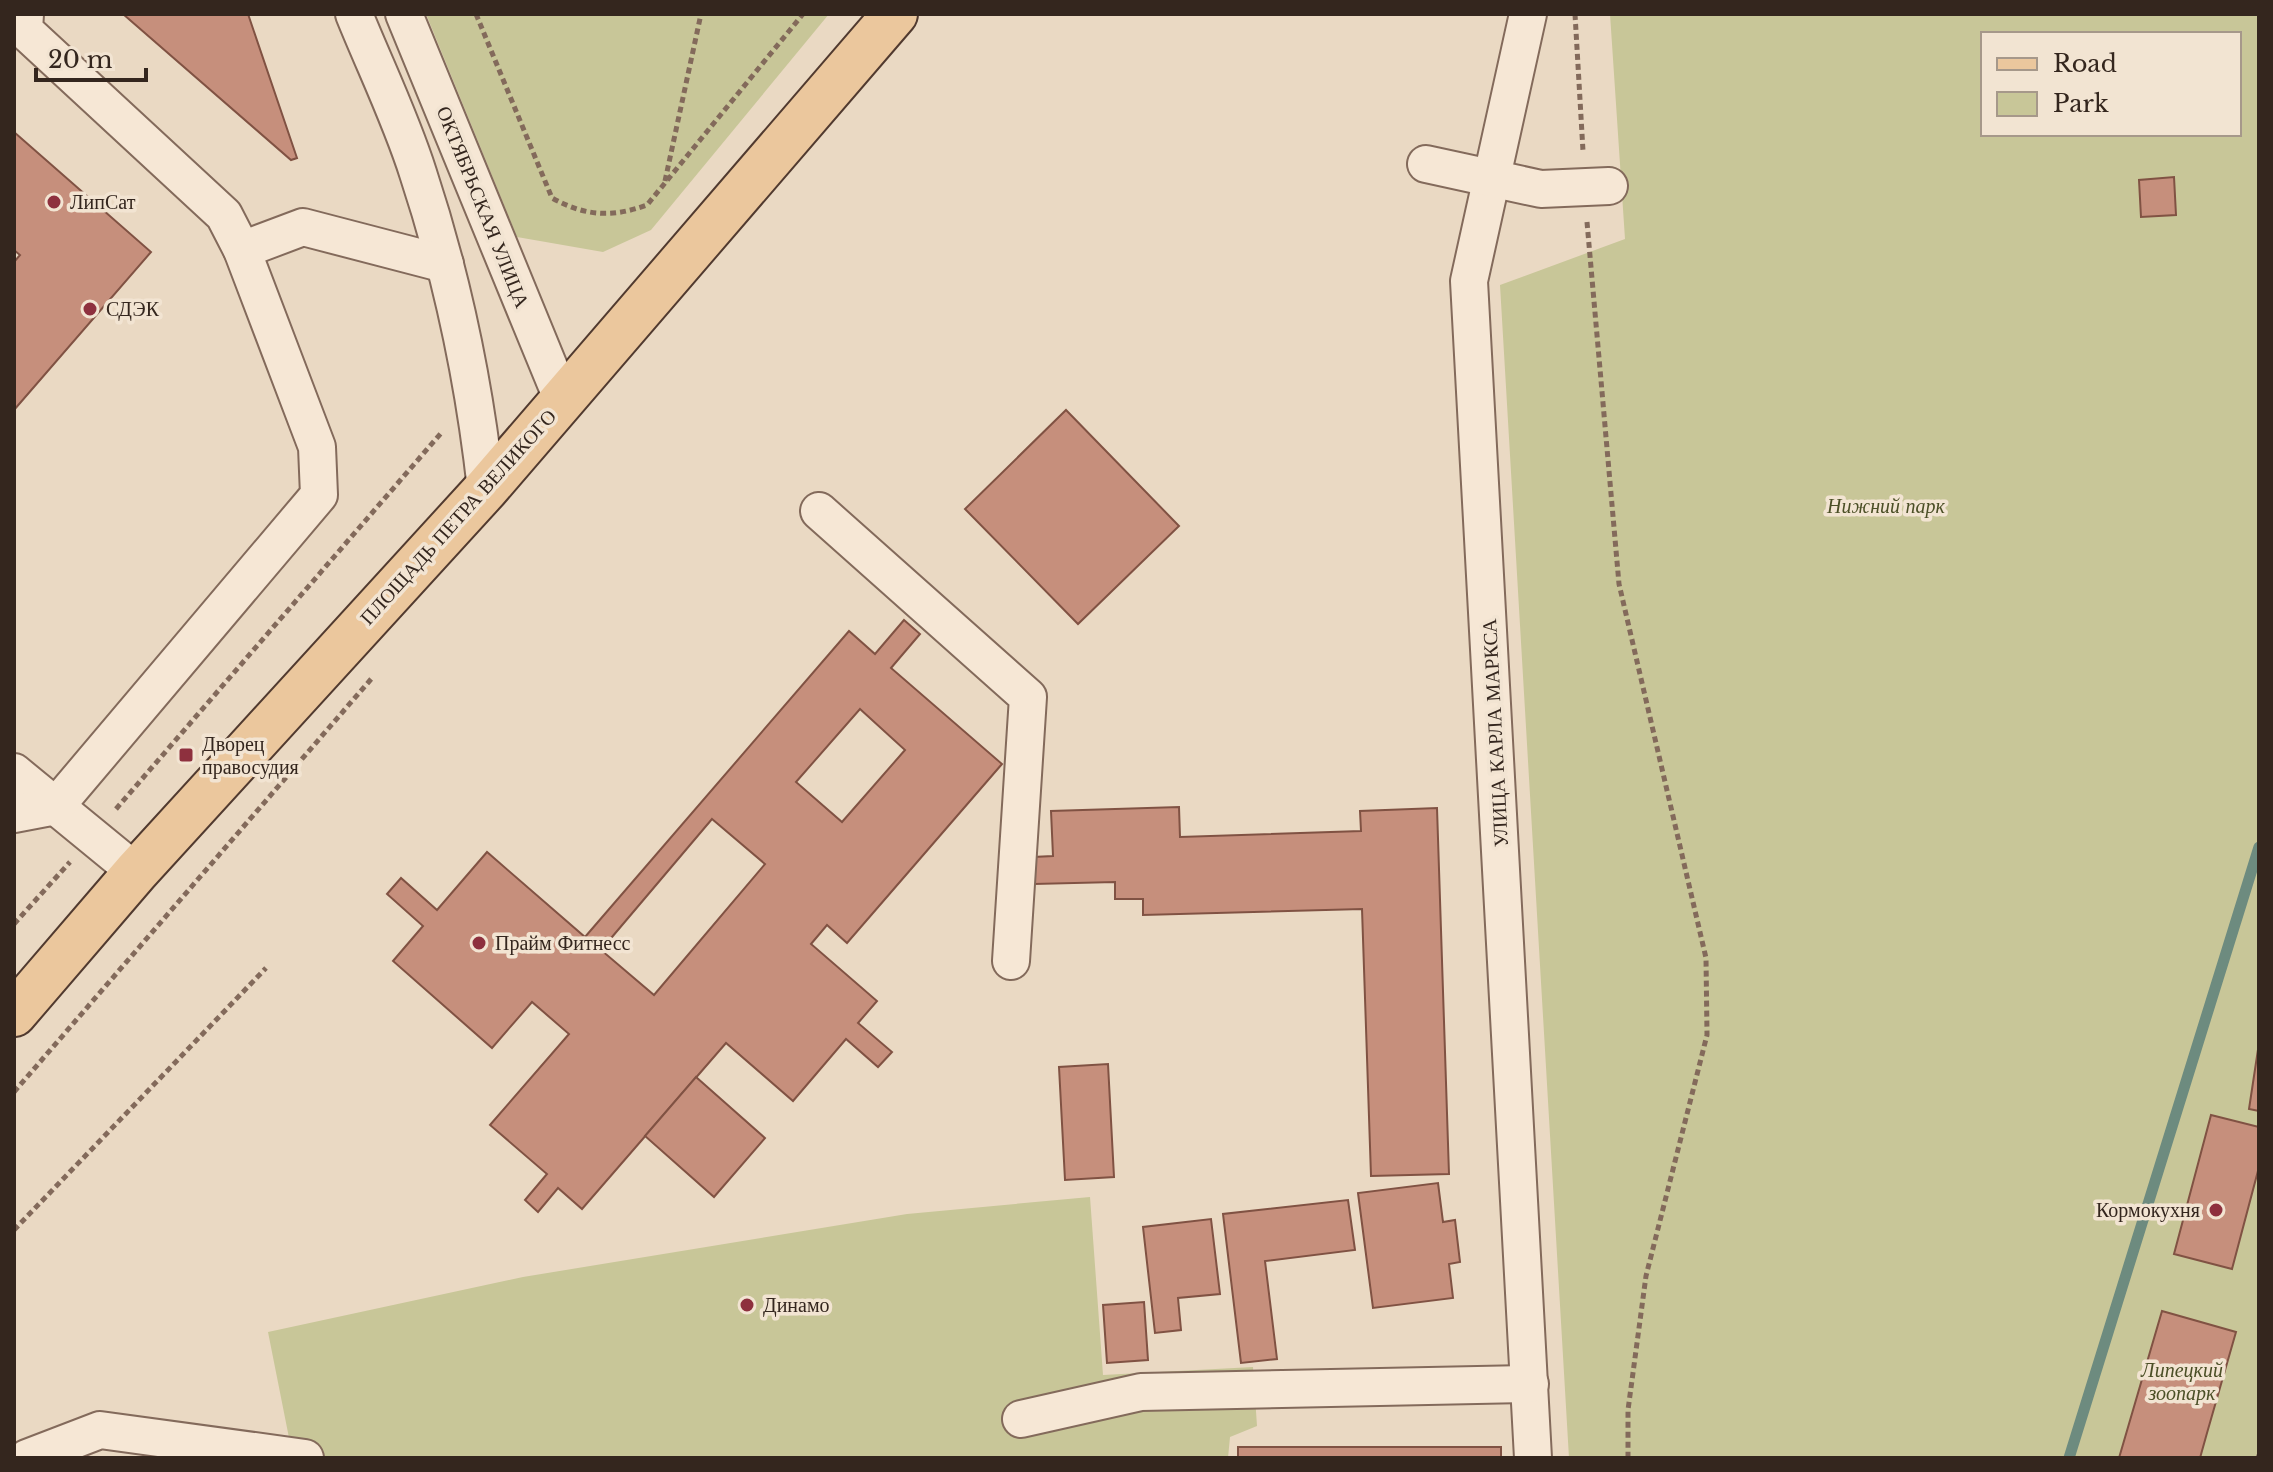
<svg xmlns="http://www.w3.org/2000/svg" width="2273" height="1472" font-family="'Libre Baskerville',serif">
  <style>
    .green { fill: #c8c698; fill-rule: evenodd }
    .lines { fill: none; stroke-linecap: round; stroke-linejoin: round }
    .stream { stroke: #6d8b7f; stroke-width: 11 }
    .building { fill: #c68f7c; stroke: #805243; stroke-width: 2; fill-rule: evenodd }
    .minor-casing { stroke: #836a5b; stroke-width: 40 }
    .major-casing { stroke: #513a2f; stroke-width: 48 }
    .path { stroke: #836a5b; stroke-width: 5; stroke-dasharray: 6 4; stroke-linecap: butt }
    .minor { stroke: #f6e7d5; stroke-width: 36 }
    .major { stroke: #ebc79d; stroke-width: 44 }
    .poi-dot { fill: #8e303e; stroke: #f2e4d2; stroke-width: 3 }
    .labels { text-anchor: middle; stroke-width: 7; stroke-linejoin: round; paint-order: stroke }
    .poi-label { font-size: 20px; fill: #34261e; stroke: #f2e4d2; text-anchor: start }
    .street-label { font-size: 20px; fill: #34261e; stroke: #f2e4d2 }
    .park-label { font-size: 20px; font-style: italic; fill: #4b4f26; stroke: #f2e4d2 }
  </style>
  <rect width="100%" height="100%" fill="#ead9c3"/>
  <g class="green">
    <polygon points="426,14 829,14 651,230 603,252 517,237"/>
    <path d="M1610,14H2259V1458H1569L1500,285L1625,239ZM1983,34H2239V134H1983Z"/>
    <polygon points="1090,1197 1103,1375 1253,1367 1257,1426 1230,1437 1228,1458 293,1458 268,1332 523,1277 907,1214"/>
  </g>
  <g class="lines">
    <polyline class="stream" points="2069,1458 2259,847"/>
  </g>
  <g class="building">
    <polygon points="123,14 248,14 297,158 291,160"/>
    <polygon points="14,132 151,252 14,410 14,262 20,255 14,250"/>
    <polygon points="2174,177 2176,215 2141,217 2139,180"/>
    <polygon points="1066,410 1179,526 1078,624 965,509"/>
    <path d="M904,620L920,634L891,668L1002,764L847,943L827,925L811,944L877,1001L858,1023L892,1052L878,1067L846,1039L793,1101L726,1043L582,1209L558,1188L538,1212L525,1200L547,1174L490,1125L569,1034L532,1002L492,1048L393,961L423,926L387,894L401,878L437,910L487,852L585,937L849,631L875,654ZM860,709L905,750L842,822L796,782ZM712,819L765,864L654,995L601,950Z"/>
    <polygon points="1179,807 1180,837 1361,831 1360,811 1437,808 1449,1174 1371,1176 1362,909 1143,915 1143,899 1115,899 1115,882 1034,884 1033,857 1053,856 1051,811"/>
    <polygon points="2259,1043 2259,1111 2249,1109"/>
    <polygon points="1108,1064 1114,1177 1065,1180 1059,1067"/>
    <polygon points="696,1077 765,1138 714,1197 645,1136"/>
    <polygon points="2211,1115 2259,1127 2259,1167 2232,1269 2174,1254"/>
    <polygon points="1438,1183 1443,1222 1455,1220 1460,1262 1449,1264 1453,1298 1373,1308 1358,1193"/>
    <polygon points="1348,1200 1355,1250 1265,1261 1277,1359 1241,1363 1223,1214"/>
    <polygon points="1211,1219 1220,1294 1178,1298 1181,1330 1155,1333 1143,1227"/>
    <polygon points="1144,1302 1148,1360 1107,1363 1103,1305"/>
    <polygon points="2162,1311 2236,1332 2207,1433 2200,1458 2119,1458"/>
    <rect x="1238" y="1447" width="263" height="11"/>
  </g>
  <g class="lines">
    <defs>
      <g id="minor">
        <path d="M354,14C375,66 401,119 418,173C452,276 474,380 486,489"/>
        <polyline points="404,14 563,401"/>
        <polyline points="1528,14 1469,281 1533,1458"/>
        <polyline points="1426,164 1541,189 1609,186"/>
        <polyline points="242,250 303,227 445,264"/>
        <polyline points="819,511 1028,697 1011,961"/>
        <polyline points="14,772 136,872"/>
        <polyline points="14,814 56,806 319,495 317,447 242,250 224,215 24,30 25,14"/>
        <polyline points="1021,1419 1141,1392 1530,1384"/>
        <polyline points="27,1458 100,1430 305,1458"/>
      </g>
      <polyline id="major" points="14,1014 136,872 486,489 895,14"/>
    </defs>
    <use href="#minor" class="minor-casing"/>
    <use href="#major" class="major-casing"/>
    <g class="path">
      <path d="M476,14L552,198C585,216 611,218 647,205L803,14"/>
      <polyline points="1575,14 1583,151"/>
      <polyline points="665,181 701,14"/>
      <polyline points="1587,222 1619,584 1706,958 1707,1035 1646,1276 1628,1410 1628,1458"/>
      <polyline points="116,809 442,432"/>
      <polyline points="14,924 70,862"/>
      <polyline points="14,1092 372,678"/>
      <polyline points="14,1230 266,968"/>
      <polyline points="2258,1458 2259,1455"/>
    </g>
    <use href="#minor" class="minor"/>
    <use href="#major" class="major"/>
  </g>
  <g class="poi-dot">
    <circle cx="54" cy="202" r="8"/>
    <circle cx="90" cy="309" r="8"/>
    <rect x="178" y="747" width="16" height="16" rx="4"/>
    <circle cx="479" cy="943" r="8"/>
    <circle cx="2216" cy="1210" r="8"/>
    <circle cx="747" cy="1305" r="8"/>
  </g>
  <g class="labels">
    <g class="poi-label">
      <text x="70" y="209">ЛипСат</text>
      <text x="106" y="316">СДЭК</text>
      <text x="202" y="751">Дворец<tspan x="202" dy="23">правосудия</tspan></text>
      <text x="495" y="950">Прайм Фитнесс</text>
      <text x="2200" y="1217" text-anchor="end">Кормокухня</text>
      <text x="763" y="1312">Динамо</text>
    </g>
    <g class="street-label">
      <text transform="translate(483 207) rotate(68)" y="7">ОКТЯБРЬСКАЯ УЛИЦА</text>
      <text transform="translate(458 517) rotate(-48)" y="7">ПЛОЩАДЬ ПЕТРА ВЕЛИКОГО</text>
      <text transform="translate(1495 733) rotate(-93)" y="7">УЛИЦА КАРЛА МАРКСА</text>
    </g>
    <g class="park-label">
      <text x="1886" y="513">Нижний парк</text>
      <text x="2182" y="1377">Липецкий<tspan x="2182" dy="23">зоопарк</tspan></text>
    </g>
  </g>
  <rect width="2273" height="1472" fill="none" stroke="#34261e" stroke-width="32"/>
  <rect x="1981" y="32" width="260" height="104" fill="#f2e4d2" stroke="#a6988a" stroke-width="2"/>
  <rect x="1997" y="58" width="40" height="12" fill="#ebc79d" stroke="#a6988a" stroke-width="2"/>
  <text x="2053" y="72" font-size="24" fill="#34261e">Road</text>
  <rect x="1997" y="92" width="40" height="24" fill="#c8c698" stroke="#a6988a" stroke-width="2"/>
  <text x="2053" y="112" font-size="24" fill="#34261e">Park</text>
  <path d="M36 68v12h110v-12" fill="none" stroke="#34261e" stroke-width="4"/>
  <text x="48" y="68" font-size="24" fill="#34261e" stroke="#f2e4d2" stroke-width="6" paint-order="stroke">20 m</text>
</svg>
